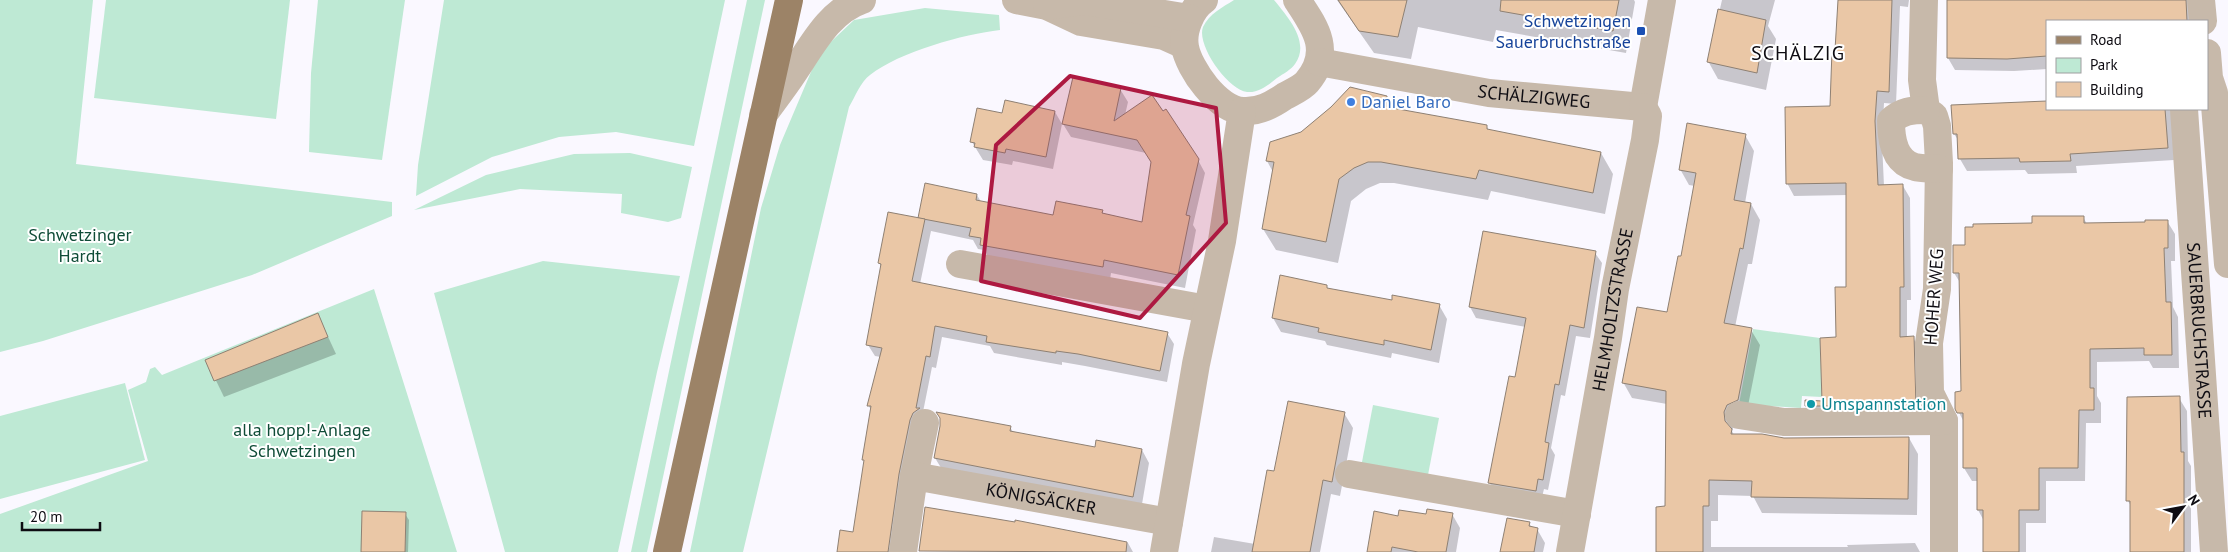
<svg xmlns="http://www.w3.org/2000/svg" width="2228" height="552" font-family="'PT Sans',sans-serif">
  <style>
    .green { fill: #bee9d4 }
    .shadow { fill: #0003 }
    .building { fill: #eac7a6; stroke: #8e8073 }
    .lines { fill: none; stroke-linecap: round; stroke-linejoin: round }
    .minor { stroke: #c7b9aa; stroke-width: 28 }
    .primary { stroke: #9c8367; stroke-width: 28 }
    .marked { fill: #ad1941; fill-opacity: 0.2; stroke: #ad1941; stroke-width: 4; stroke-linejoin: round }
    .transit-dot { fill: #1a4fb4; stroke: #fff; stroke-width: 2 }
    .shop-dot { fill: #3f7fe0; stroke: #fff; stroke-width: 2 }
    .culture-dot { fill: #0f9aa8; stroke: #fff; stroke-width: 2 }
    .labels { text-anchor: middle; stroke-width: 4; stroke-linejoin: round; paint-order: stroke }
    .transit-label { font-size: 18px; fill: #164399; stroke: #fff; text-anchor: end }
    .street-label { font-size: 18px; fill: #0e0c12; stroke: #fff }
    .shop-label { font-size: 18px; fill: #366cbe; stroke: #fff; text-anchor: start }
    .park-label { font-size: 18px; fill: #0f4c37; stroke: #fff }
    .culture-label { font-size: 18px; fill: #0d838f; stroke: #fff; text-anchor: start }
    .quarter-label { font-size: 20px; letter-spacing: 1px; fill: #0e0c12; stroke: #fff }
  </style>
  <rect width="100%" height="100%" fill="#faf8ff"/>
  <g class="green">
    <polygon points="0,0 93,0 76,164 392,202 392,216 252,275 43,341 0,352"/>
    <polygon points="106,0 290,0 276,119 94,98"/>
    <polygon points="318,0 405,0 382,160 309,152 311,73"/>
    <polygon points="444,0 725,0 694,146 616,132 559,137 492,157 416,196 418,165"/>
    <polygon points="747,0 765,0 647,552 631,552"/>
    <path d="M1234,0H1274C1287,16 1311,42 1295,64C1292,69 1283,74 1277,78C1268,85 1259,93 1247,92C1228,90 1196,45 1203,27C1209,14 1223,7 1234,0Z"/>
    <path d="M925,8L999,15L1000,30C964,34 899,52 870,75C861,81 855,97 849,107L743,552H690L761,208L780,145L819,53L854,20Z"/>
    <polygon points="630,153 692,167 681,218 668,222 621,213 622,194 520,189 414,210 486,175 574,154"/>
    <polygon points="543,261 680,276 657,372 618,552 505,552 434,293"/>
    <polygon points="374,289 457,552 0,552 0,514 148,461 128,390 146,382 150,369 155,367 162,375"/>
    <polygon points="1753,329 1820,338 1822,397 1802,396 1801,408 1739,404"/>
    <polygon points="125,383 145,460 0,499 0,416"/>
    <polygon points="1373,405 1439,418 1427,480 1361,467"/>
  </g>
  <g class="shadow">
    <polygon points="1337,0 1634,0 1635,2 1626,53 1496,30 1493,42 1418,27 1411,59 1374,53"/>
    <polygon points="1722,0 1775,0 1768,26 1776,39 1766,90 1718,79 1708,61"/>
    <polygon points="1839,0 1909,0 1908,7 1900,6 1896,104 1884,103 1882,142 1884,186 1903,186 1910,198 1911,300 1907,300 1907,338 1913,338 1921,351 1923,418 1814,419 1806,406 1823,402 1837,338 1847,289 1848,195 1794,196 1787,183 1831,107 1837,51"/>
    <polygon points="1948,0 2192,0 2194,21 2047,21 2047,69 2014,71 1955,70 1948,58"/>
    <polygon points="1120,89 1128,102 1125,115 1198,160 1205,173 1193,225 1196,230 1185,288 1111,273 1110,280 989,258 984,250 978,249 973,240 931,231 920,284 1167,333 1174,344 1167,382 1085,366 1062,362 1062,365 994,353 990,346 942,337 936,368 932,367 895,552 838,552 854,533 872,411 868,405 881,357 875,356 868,345 882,268 879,263 920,220 977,195 981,202 1054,217 1102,211 1104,215 1143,223 1152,163 1146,153 1071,137 1063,124"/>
    <polygon points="1386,97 1393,109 1487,127 1489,131 1601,153 1613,174 1605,214 1491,191 1488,200 1394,183 1380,183 1366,189 1351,201 1338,263 1276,250 1263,229 1273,172 1267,161 1302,133"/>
    <polygon points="2047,109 2171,109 2174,160 2076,166 2077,173 2028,174 2025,170 1967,171 1960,159 1959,141 1954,134"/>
    <polygon points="1055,112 1062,124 1053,169 1013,161 1012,165 983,160 972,142 1003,115"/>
    <polygon points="1745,135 1754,151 1745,203 1751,204 1760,220 1752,264 1748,264 1735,327 1751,330 1760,345 1746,416 1736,421 1732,431 1734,435 1784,439 1909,438 1918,454 1917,515 1762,513 1753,496 1718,495 1718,521 1711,521 1711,547 1848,547 1847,545 1915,543 1920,552 1657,552 1666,507 1667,404 1632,398 1623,382 1668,314 1682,258 1695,186 1689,185 1680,169"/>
    <polygon points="2083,217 2087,224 2147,224 2167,221 2175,234 2175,261 2171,261 2173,307 2178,317 2179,368 2153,368 2149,361 2097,362 2097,396 2101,403 2101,423 2086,423 2085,481 2046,481 2046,523 2026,523 2026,552 1983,552 1984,521 1978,510 1978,481 1972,481 1964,468 1964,422 1957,409 1963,393 1961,284 1954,273 1955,246 1966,246 2033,225"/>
    <polygon points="1595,253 1602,263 1590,338 1576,336 1565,396 1561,395 1551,448 1555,455 1548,490 1544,489 1541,501 1496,493 1489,482 1516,379 1526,327 1476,318 1470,307"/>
    <polygon points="1326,286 1328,289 1393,301 1439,305 1447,319 1439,363 1392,353 1391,358 1327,345 1325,341 1281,332 1273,318"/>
    <polygon points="318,315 336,354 224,397 206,360"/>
    <polygon points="2179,398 2187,411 2188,461 2191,466 2191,552 2131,552 2131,506 2128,501"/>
    <polygon points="1344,413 1353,428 1340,496 1331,494 1320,552 1211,552 1214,537 1255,544 1275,473"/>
    <polygon points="1010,427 1013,432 1096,449 1142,450 1149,463 1141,510 943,471 935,458"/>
    <polygon points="405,514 409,520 408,552 362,552"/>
    <polygon points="1452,514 1460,528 1456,552 1370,552 1399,517"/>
    <polygon points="1016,521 1128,543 1133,552 920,551 1016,524"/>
    <polygon points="1529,523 1532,528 1537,529 1545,543 1543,552 1502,552"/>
  </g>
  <g class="building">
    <polygon points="1338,0 1407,0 1398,37 1359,31"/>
    <polygon points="1501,0 1619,0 1613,31 1500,11"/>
    <polygon points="1838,0 1892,0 1889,92 1877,91 1875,121 1878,185 1903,184 1904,287 1900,287 1900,337 1914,336 1916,406 1805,406 1805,400 1822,401 1820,338 1836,337 1835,287 1846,287 1846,183 1786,184 1785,107 1830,106 1832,50 1835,50"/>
    <polygon points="1947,0 2186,0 2187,21 2047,21 2047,56 2007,59 1947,58"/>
    <polygon points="1718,9 1766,20 1757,73 1707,62"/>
    <polygon points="1073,77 1121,88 1114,121 1152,95 1163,111 1166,109 1199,159 1186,215 1190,216 1178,275 1104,260 1103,267 980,245 981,238 969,236 971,228 918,218 925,183 977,194 976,200 1053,215 1056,201 1103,210 1102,213 1142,222 1151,162 1137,140 1062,124"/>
    <polygon points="1350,87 1387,96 1387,107 1487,125 1487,129 1601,152 1593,193 1479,170 1476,179 1381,162 1368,162 1354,168 1339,179 1326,242 1262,229 1274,162 1266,161 1270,142 1301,132 1331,107"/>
    <polygon points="1005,100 1055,111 1046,157 1006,149 1005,153 974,147 975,143 970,142 977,108 1002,113"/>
    <polygon points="2047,101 2047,109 2165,109 2168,148 2070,154 2071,161 2020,162 2019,158 1958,159 1957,134 1953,134 1951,105"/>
    <polygon points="1687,123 1746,134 1734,200 1751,203 1743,249 1740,248 1724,323 1752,328 1738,400 1727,405 1724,412 1725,421 1732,429 1731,434 1762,434 1784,438 1909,437 1908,499 1751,497 1752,481 1709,480 1709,506 1703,506 1703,552 1656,552 1656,507 1665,506 1666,391 1622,383 1637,307 1667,312 1678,256 1681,256 1696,173 1679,170"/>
    <polygon points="888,212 925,219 912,281 1168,332 1160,371 1078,354 1056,351 1056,353 986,342 987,336 935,326 930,357 926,356 916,408 920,408 913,413 910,420 899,474 888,552 837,552 840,530 853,532 864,460 862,460 871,406 867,406 882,348 866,345 881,264 878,263"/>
    <polygon points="2032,216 2084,216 2084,223 2145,222 2145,220 2168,220 2168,248 2164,248 2166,302 2171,302 2172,355 2144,355 2144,348 2090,349 2090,388 2094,388 2094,410 2079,410 2078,468 2039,468 2039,510 2019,510 2019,552 1983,552 1983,510 1977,510 1977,468 1963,468 1963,413 1957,413 1955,409 1955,392 1961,391 1959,273 1953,273 1953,245 1965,245 1965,227 1973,227 1973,224 2032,223"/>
    <polygon points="1483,231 1596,251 1584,328 1570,325 1559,385 1555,384 1545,442 1549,443 1546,462 1543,480 1538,479 1536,491 1488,483 1509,376 1515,377 1526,318 1469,307"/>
    <polygon points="1280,275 1327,285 1327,288 1392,300 1392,295 1440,304 1431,350 1384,340 1384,345 1358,340 1318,332 1319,328 1272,318"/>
    <polygon points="318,313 328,337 214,381 205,360"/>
    <polygon points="2180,396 2181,452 2184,452 2184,552 2130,552 2130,501 2126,501 2127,397"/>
    <polygon points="1288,401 1345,412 1332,482 1323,480 1310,552 1252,552 1267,470 1274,471"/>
    <polygon points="936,412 1011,426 1010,431 1095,447 1096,440 1142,449 1133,497 934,458 940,426 940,418"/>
    <polygon points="925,507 1015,522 1015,520 1127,542 1126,552 919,551"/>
    <polygon points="1427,509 1453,513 1446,552 1418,552 1392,547 1391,552 1367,552 1374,511 1398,516 1399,510 1426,514"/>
    <polygon points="362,511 406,512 405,552 361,552"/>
    <polygon points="1507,518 1530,522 1529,526 1538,528 1534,552 1500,552"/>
  </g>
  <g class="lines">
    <g class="minor">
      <polyline points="1016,0 1047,6 1081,22 1164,36 1184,45"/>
      <path d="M1204,0C1191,9 1182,31 1185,47C1189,69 1218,110 1243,111C1259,112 1272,105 1285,96C1292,92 1302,88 1307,82C1333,51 1315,27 1297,0"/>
      <polyline points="1924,0 1922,80 1926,110 1934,116 1937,126 1939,163 1937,289 1929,343 1930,393 1944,421 1944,552"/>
      <polyline points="2201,0 2203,21"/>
      <polyline points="1047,6 1084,1 1189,18"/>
      <polyline points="2207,53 2209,78 2214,93 2228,264"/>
      <path id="s1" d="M1319,62L1489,93L1643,107"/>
      <polyline points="1643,107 1662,0"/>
      <path id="s2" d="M2184,109L2214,552"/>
      <path d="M1926,110C1912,110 1901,111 1891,121C1891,138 1894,162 1915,167C1922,169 1931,168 1939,169"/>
      <path d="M763,115C772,103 781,91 790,78C810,50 827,12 862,0"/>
      <polyline points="960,264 1207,309"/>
      <polyline points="1739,415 1784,422 1944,421"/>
      <polyline points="1349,474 1577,514"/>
      <polyline points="914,476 925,423"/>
      <path id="s3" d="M903,552L914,476L1169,522"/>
      <polyline points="1164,552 1196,364 1222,241 1242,111"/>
      <path id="s4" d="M1570,552L1608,338L1615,289L1645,140L1648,116L1643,107"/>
    </g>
    <polyline class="primary" points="667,552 789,0"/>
  </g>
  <path class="marked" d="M1070,76L1216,108L1226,223L1140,318L981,281L996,145Z"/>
  <rect class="transit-dot" x="1636" y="26" width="10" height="10" rx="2.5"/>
  <circle class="shop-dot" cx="1351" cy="102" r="5"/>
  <circle class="culture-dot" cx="1811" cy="404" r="5"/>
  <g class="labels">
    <g class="transit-label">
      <text x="1631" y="27">Schwetzingen<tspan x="1631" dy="21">Sauerbruchstraße</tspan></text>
    </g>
    <g class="street-label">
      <text dy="6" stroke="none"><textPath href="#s1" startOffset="218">SCHÄLZIGWEG</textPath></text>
      <text transform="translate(1934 297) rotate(-86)" y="6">HOHER WEG</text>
      <text dy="6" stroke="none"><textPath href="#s4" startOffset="246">HELMHOLTZSTRASSE</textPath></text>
      <text dy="6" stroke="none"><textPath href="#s2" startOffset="222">SAUERBRUCHSTRASSE</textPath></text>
      <text dy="6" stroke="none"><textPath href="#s3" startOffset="206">KÖNIGSÄCKER</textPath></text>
    </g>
    <g class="shop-label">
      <text x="1361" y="108">Daniel Baro</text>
    </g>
    <g class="park-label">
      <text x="80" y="241">Schwetzinger<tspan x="80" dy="21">Hardt</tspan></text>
      <text x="302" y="436">alla hopp!-Anlage<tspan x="302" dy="21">Schwetzingen</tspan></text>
    </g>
    <g class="culture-label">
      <text x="1821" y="410">Umspannstation</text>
    </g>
    <g class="quarter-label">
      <text x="1798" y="60">SCHÄLZIG</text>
    </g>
  </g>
  <rect x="2046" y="20" width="162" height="90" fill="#ffffff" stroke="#9f9ea0"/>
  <rect x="2056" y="36" width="25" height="8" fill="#9c8367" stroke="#9f9ea0"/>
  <text x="2090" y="45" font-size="15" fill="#0e0c12">Road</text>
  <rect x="2056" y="58" width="25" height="15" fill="#bee9d4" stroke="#9f9ea0"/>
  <text x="2090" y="70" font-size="15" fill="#0e0c12">Park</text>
  <rect x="2056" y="82" width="25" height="15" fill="#eac7a6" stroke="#9f9ea0"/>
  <text x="2090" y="95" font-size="15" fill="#0e0c12">Building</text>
  <g transform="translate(2183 507) rotate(58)" stroke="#ffffff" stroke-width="4" paint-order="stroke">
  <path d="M0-4L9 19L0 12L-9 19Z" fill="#0e0c12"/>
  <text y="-8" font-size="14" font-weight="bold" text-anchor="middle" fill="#0e0c12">N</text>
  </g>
  <path d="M22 522v8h78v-8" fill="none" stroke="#0e0c12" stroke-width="2.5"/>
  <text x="30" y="522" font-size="15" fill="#0e0c12" stroke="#ffffff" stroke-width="4" paint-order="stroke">20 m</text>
</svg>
